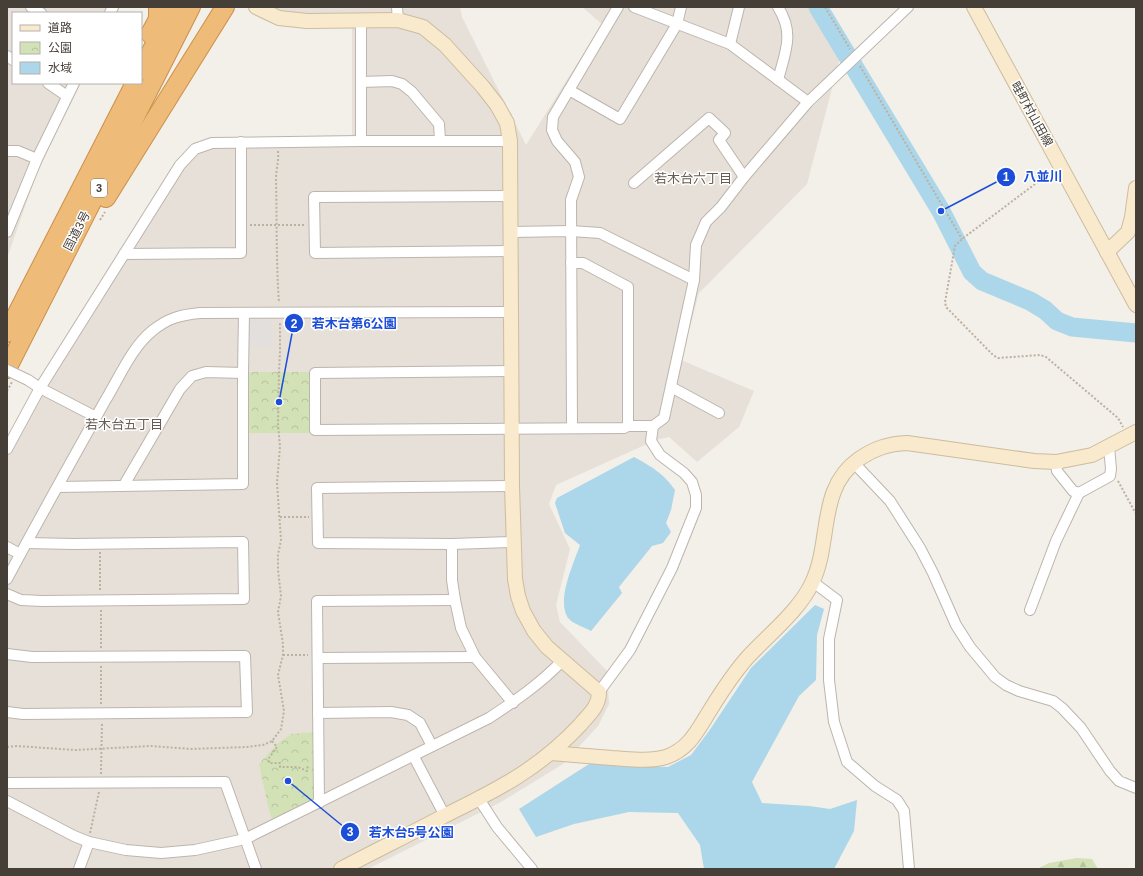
<svg xmlns="http://www.w3.org/2000/svg" width="1143" height="876" font-family="Arial,'Noto Sans JP',sans-serif">
  <style>
    .residential { fill: #e6e0d8 }
    .forest { fill: url(#forest-firs) }
    .park { fill: url(#park-crowns) }
    .parking { fill: #e2dfdd }
    .water { fill: #acd6e9 }
    .lines { fill: none; stroke-linecap: round; stroke-linejoin: round }
    .river { stroke: #acd6e9; stroke-width: 19 }
    .street-casing { stroke: #bdb5ad; stroke-width: 12 }
    .secondary-casing { stroke: #cdbc9e; stroke-width: 16 }
    .highway-casing { stroke: #cd8f49; stroke-width: 20 }
    .path { stroke: #bdb09f; stroke-width: 2; stroke-dasharray: 2 2; stroke-linecap: butt }
    .street { stroke: #fff; stroke-width: 10 }
    .secondary { stroke: #f9eacd; stroke-width: 14 }
    .highway { stroke: #eebb79; stroke-width: 18 }
    .street-bridge-casing { stroke: #bdb5ad; stroke-width: 12; stroke-linecap: butt }
    .street-bridge { stroke: #fff; stroke-width: 10 }
    .labels { text-anchor: middle; stroke-width: 3; stroke-linejoin: round; paint-order: stroke }
    .shield { fill: #fff; stroke: #7e7974; stroke-width: 1 }
    .shield-label { font-size: 11px; font-weight: bold; fill: #463f38 }
    .street-label { font-size: 12px; fill: #463f38; stroke: #fff }
    .neighbourhood-label { font-size: 13px; fill: #675c51; stroke: #fff }
    .leader { fill: none; stroke: #1d4ed8; stroke-width: 1.5 }
    .callout-dot { fill: #1d4ed8; stroke: #fff; stroke-width: 1.5 }
    .mark-label { font-size: 12px; text-anchor: middle; font-weight: bold; fill: #fff }
    .callout-label { font-size: 13px; text-anchor: middle; font-weight: bold; fill: #1d4ed8; stroke: #fff; stroke-width: 3; stroke-linejoin: round; paint-order: stroke }
  </style>
  <defs>
    <pattern id="forest-firs" width="22" height="20" patternUnits="userSpaceOnUse"><rect width="22" height="20" fill="#d3e2b6"/><path d="M5 1l3.5 6h-7zM16 11l3.5 6h-7z" fill="#b6c39d"/></pattern>
    <pattern id="park-crowns" width="20" height="18" patternUnits="userSpaceOnUse"><rect width="20" height="18" fill="#d3e2b6"/><path d="M2 6a3 3 0 1 1 6 0M12 15a3 3 0 1 1 6 0" fill="none" stroke="#b6c39d"/></pattern>
  </defs>
  <rect width="100%" height="100%" fill="#f3efe9"/>
  <g class="residential">
    <polygon points="7,7 120,7 117,13 13,13 13,83 81,83 41,161 7,258"/>
    <polygon points="274,7 460,7 462,17 526,145 602,24 582,7 811,7 841,54 807,184 699,293 681,360 754,391 739,427 697,462 669,437 656,440 556,485 549,504 570,549 556,605 560,622 607,671 609,704 598,726 563,764 501,802 368,869 7,869 7,439 172,168 183,153 192,146 205,140 219,138 352,135 352,15 290,14"/>
  </g>
  <polygon class="forest" points="1077,858 1092,859 1098,869 1037,869 1049,863"/>
  <g class="park">
    <polygon points="247,372 310,372 310,433 248,433"/>
    <polygon points="313,732 314,797 311,801 272,820 268,806 259,764 276,745 291,734"/>
  </g>
  <polygon class="parking" points="248,320 272,320 272,346 248,347"/>
  <g class="water">
    <path d="M634,457C652,467 663,473 675,490L671,510L666,523L671,532L663,543L652,546L619,587L622,593L591,631C586,628 572,623 569,619C555,602 574,563 580,545L565,533L555,503L557,498Z"/>
    <polygon points="815,605 824,609 817,635 816,680 799,696 752,782 762,803 809,806 830,809 857,800 854,831 834,869 704,869 700,845 678,813 629,812 574,824 536,837 519,809 589,764 606,764 668,767 691,755 709,731 751,668"/>
  </g>
  <g class="lines">
    <polyline class="river" points="818,7 941,211 972,272 982,281 1030,301 1045,310 1057,321 1072,327 1136,333"/>
    <defs>
      <g id="street">
        <polyline points="31,7 41,13"/>
        <polyline points="397,7 398,20"/>
        <polyline points="634,7 730,44 808,102"/>
        <path d="M778,7C795,34 785,52 778,80"/>
        <polyline points="110,13 113,7"/>
        <polyline points="361,21 361,141"/>
        <polyline points="730,44 739,7"/>
        <polyline points="7,56 13,60"/>
        <polyline points="361,82 392,81 402,84 412,92 439,124 440,140"/>
        <polyline points="48,83 67,96"/>
        <polyline points="569,90 620,119 677,24 681,7"/>
        <polyline points="7,151 18,151 37,159"/>
        <polyline points="634,183 709,118 725,133 719,140 744,177"/>
        <polyline points="511,196 314,197 315,253 511,251"/>
        <polyline points="7,232 37,159 74,83"/>
        <polyline points="511,232 571,231 600,233 694,280"/>
        <polyline points="124,254 241,253 241,142"/>
        <polyline points="512,371 315,373 315,430 624,428 628,426 628,287 583,263 571,263"/>
        <polyline points="28,380 40,388 96,417"/>
        <polyline points="671,387 719,413"/>
        <polyline points="628,426 653,426 664,418 694,280 696,245 706,222 721,207 744,177 808,102 908,7"/>
        <polyline points="572,428 571,200 579,177 575,162 557,141 552,130 553,117 618,7"/>
        <polyline points="7,449 40,388 180,165 195,149 212,143 361,141 510,141"/>
        <polyline points="1056,462 1057,471 1073,491 1079,493 1110,476 1111,469 1109,447"/>
        <polyline points="854,463 890,501 920,548 933,573 956,625 970,647 995,677 1006,685 1019,691 1053,701 1062,708 1081,728 1110,771 1119,781 1136,788"/>
        <polyline points="124,485 180,389 192,376 206,372 243,373"/>
        <polyline points="512,486 317,488 318,543 452,544 513,542"/>
        <polyline points="58,487 243,484 243,373 244,313"/>
        <polyline points="452,544 452,580 455,600 461,628 475,657 513,703"/>
        <polyline points="7,547 20,554"/>
        <path d="M7,579C39,519 72,460 105,401C119,378 132,347 152,331C168,318 180,315 200,313L512,312"/>
        <polyline points="813,582 837,600 829,639 829,680 834,722 847,762 875,786 897,800 904,811 909,869"/>
        <polyline points="7,594 21,600 42,601 244,599 243,542 73,544 27,543"/>
        <polyline points="1030,610 1056,541 1079,493"/>
        <polyline points="7,654 32,657 245,656 247,712 23,714 7,712"/>
        <polyline points="318,658 475,657"/>
        <polyline points="599,692 630,650 672,568 696,508 696,495 692,482 684,473 660,455 651,441 653,426"/>
        <polyline points="318,713 391,712 408,715 420,723 432,746"/>
        <polyline points="414,757 445,816"/>
        <polyline points="7,783 225,782 256,869"/>
        <polyline points="479,799 497,827 532,869"/>
        <path d="M7,801L74,836L89,842L126,850L161,853L195,850L245,839L489,718C515,701 540,684 562,661"/>
        <polyline points="319,803 317,601 455,600"/>
        <polyline points="79,869 89,842"/>
      </g>
      <g id="secondary">
        <path d="M256,7L279,18L307,21L398,20L423,27L445,45L483,87L497,105L507,123L510,141L512,486L515,579L518,596L523,611L534,631L547,647L599,692C599,707 589,714 580,725C539,769 497,790 444,816C410,834 375,851 341,869"/>
        <polyline points="974,7 1136,305"/>
        <polyline points="1107,252 1128,232 1132,217 1136,188"/>
        <path d="M551,753C572,755 592,756 612,758C629,759 649,762 666,757C689,749 697,731 709,712C720,694 733,674 747,658C768,635 799,611 812,583C832,542 817,488 859,459C875,448 888,444 907,443L1034,461L1056,462L1092,455L1136,432"/>
      </g>
      <g id="highway">
        <polyline points="150,34 158,19 158,7"/>
        <polyline points="141,71 174,7"/>
        <polyline points="106,198 225,7"/>
        <polyline points="7,333 135,83"/>
        <polyline points="7,369 191,7"/>
      </g>
    </defs>
    <use href="#street" class="street-casing"/>
    <use href="#secondary" class="secondary-casing"/>
    <use href="#highway" class="highway-casing"/>
    <g class="path">
      <polyline points="825,7 850,49"/>
      <polyline points="860,66 962,239"/>
      <path d="M278,151C279,161 276,170 276,179C277,220 276,261 279,303"/>
      <polyline points="1051,172 962,239 955,246 945,302 946,307 993,355 998,358 1040,355 1046,357 1118,418 1123,427"/>
      <polyline points="100,220 105,212"/>
      <polyline points="250,225 306,225"/>
      <polyline points="7,391 12,382"/>
      <polyline points="1118,481 1136,514"/>
      <polyline points="280,517 309,517"/>
      <polyline points="100,552 100,592"/>
      <polyline points="101,610 101,648"/>
      <polyline points="283,655 308,655"/>
      <polyline points="101,666 101,704"/>
      <polyline points="272,741 277,747 269,758 269,763 280,763 280,767 298,767 307,771 308,765"/>
      <polyline points="7,747 17,746 75,750 151,746 191,749 247,747 263,745 272,741 281,729 284,711 278,675 283,655 283,644 278,612 281,596 278,570 278,555 281,540 277,483 280,447 278,424 279,374 280,351 280,323"/>
      <polyline points="101,774 102,722"/>
      <polyline points="90,833 99,792"/>
    </g>
    <use href="#street" class="street"/>
    <use href="#secondary" class="secondary"/>
    <use href="#highway" class="highway"/>
    <defs>
      <polyline id="street-bridge" points="7,370 28,380"/>
    </defs>
    <use href="#street-bridge" class="street-bridge-casing"/>
    <use href="#street-bridge" class="street-bridge"/>
  </g>
  <g class="labels">
    <rect class="shield" x="91" y="179" width="16" height="18" rx="3"/>
    <g class="shield-label">
      <text x="99" y="192">3</text>
    </g>
    <g class="street-label">
      <text transform="translate(1032 114) rotate(61)" y="4">畦町村山田線</text>
      <text transform="translate(77 231) rotate(-63)" y="4">国道3号</text>
    </g>
    <g class="neighbourhood-label">
      <text x="693" y="183">若木台六丁目</text>
      <text x="124" y="429">若木台五丁目</text>
    </g>
  </g>
  <path class="leader" d="M941 211L1006 177M279 402L294 323M288 781L350 832"/>
  <g class="callout-dot">
    <circle cx="941" cy="211" r="4"/>
    <circle cx="279" cy="402" r="4"/>
    <circle cx="288" cy="781" r="4"/>
    <circle cx="1006" cy="177" r="10"/>
    <circle cx="294" cy="323" r="10"/>
    <circle cx="350" cy="832" r="10"/>
  </g>
  <g class="mark-label">
    <text x="1006" y="181">1</text>
    <text x="294" y="328">2</text>
    <text x="350" y="836">3</text>
  </g>
  <g class="callout-label">
    <text x="1043" y="181">八並川</text>
    <text x="354" y="328">若木台第6公園</text>
    <text x="411" y="837">若木台5号公園</text>
  </g>
  <rect width="1143" height="876" fill="none" stroke="#463f38" stroke-width="16"/>
  <rect x="12" y="12" width="130" height="72" fill="#ffffff" stroke="#b5b2af"/>
  <rect x="20" y="25" width="20" height="6" fill="#f9eacd" stroke="#b5b2af"/>
  <text x="48" y="32" font-size="12" fill="#463f38">道路</text>
  <rect x="20" y="42" width="20" height="12" fill="url(#park-crowns)" stroke="#b5b2af"/>
  <text x="48" y="52" font-size="12" fill="#463f38">公園</text>
  <rect x="20" y="62" width="20" height="12" fill="#acd6e9" stroke="#b5b2af"/>
  <text x="48" y="72" font-size="12" fill="#463f38">水域</text>
</svg>
